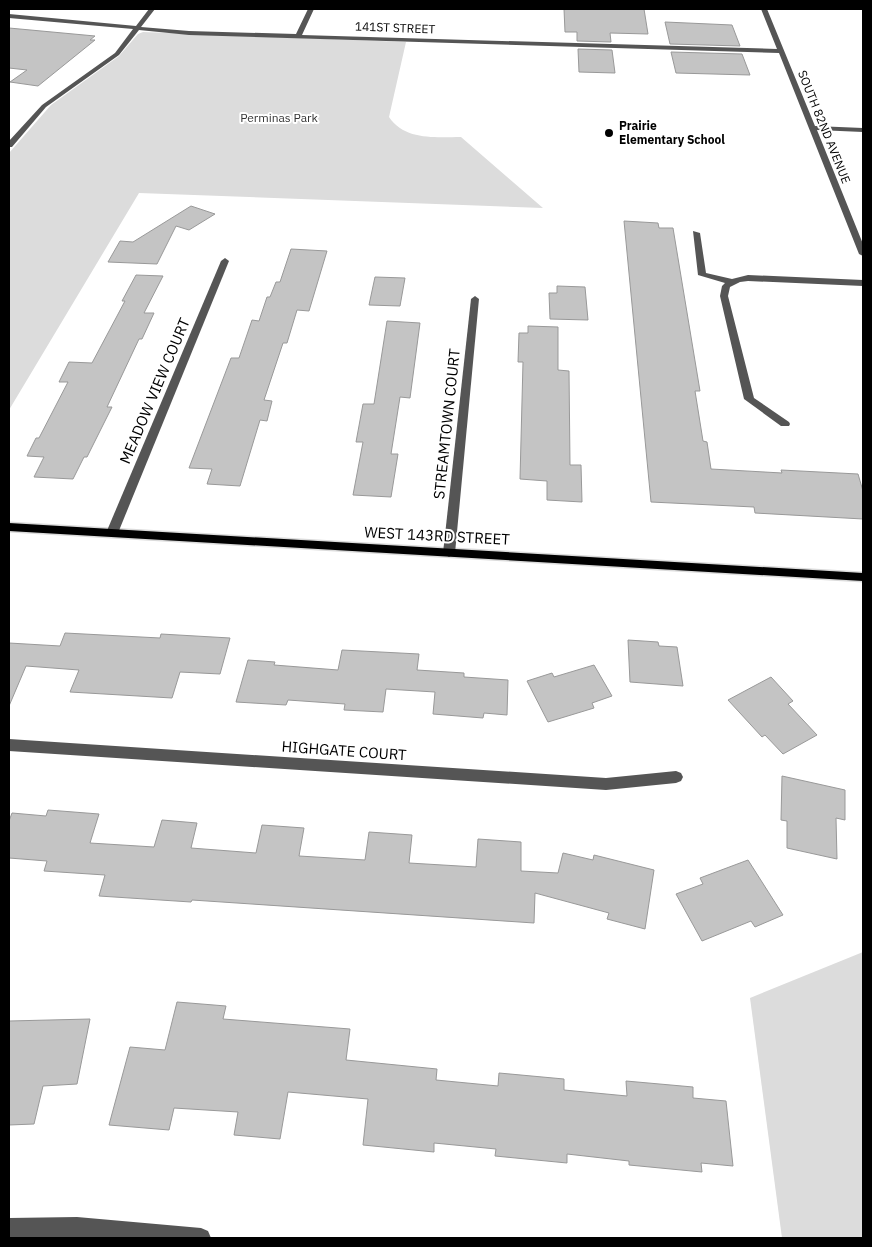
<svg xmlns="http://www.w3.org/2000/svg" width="872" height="1247" font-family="'IBM Plex Sans',sans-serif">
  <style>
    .green { fill: #dcdcdc }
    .building { fill: #c4c4c4; stroke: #999 }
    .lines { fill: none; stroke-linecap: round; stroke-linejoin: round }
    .major-casing { stroke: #dbdbdb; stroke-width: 3 }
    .minor { fill: #555; fill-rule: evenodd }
    .major { fill: #000; fill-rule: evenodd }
    .poi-dot { fill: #000; stroke: #fff; stroke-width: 2 }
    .labels { text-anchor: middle; stroke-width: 4; stroke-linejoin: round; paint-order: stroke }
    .far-street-label { font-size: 12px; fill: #000; stroke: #fff }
    .far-park-label { font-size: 12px; fill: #333; stroke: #fff }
    .far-poi-label { font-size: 12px; font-weight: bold; fill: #000; stroke: #fff; text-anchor: start }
    .street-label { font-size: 15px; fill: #000; stroke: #fff }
  </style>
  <rect width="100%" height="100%" fill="#fff"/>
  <g class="green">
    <path d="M143,32L406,42L389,117C405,141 437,137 461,137L543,208L139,193L9,410V153L51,105L119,56L138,34Z"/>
    <polygon points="863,952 863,1238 782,1238 750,998"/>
  </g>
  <g class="building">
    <polygon points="564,9 644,9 648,34 610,33 611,42 577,41 577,32 565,32"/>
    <polygon points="665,22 732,25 740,46 670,44"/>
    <polygon points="9,28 95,36 90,40 95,40 38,86 10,82 27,70 9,68"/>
    <polygon points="578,49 612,50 615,73 579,72"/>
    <polygon points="671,52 742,54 750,75 676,73"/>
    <polygon points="191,206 215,214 189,230 176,226 157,264 108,262 120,241 133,242"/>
    <polygon points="624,221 658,223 659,228 673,228 700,391 695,391 703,441 707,442 711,469 782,473 781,470 858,474 863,491 863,519 755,513 754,507 651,502"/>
    <polygon points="291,249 327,251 309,311 297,310 287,343 283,343 264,400 272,401 267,421 260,420 240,486 207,484 212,469 189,468 231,358 239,358 252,320 259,321 267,297 270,297 276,282 280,282"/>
    <polygon points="136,275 163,276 144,313 154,313 142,339 139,339 107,407 112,407 87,457 84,457 73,479 34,477 44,457 27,456 36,438 39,438 68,382 59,382 69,362 92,363 125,301 122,301"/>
    <polygon points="375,277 405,278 400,306 369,305"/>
    <polygon points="557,286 585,287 588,320 550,319 549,293 557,293"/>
    <polygon points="387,321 420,323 410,398 400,397 391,454 398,454 391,497 353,495 363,442 356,442 363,404 374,404"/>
    <polygon points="528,326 558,327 558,370 569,371 570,465 581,465 582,502 547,500 547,481 520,479 523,362 518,362 519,333 528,333"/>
    <polygon points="65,633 160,638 161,634 230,638 220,674 180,672 172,698 70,692 79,670 26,666 9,706 9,643 60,646"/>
    <polygon points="628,640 658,642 659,646 677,647 683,686 630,682"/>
    <polygon points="342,650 419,654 417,670 464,673 464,677 508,680 507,715 484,713 483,718 433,714 435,692 386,689 383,712 344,710 345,704 288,700 286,705 236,702 248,660 275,662 274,665 338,670"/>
    <polygon points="594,665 612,696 592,703 594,708 548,722 527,681 552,673 554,677"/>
    <polygon points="771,677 793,701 788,704 817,735 783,754 765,735 762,737 728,700"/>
    <polygon points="782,776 845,790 845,820 836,818 837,859 787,848 787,821 781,820"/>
    <polygon points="48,810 99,814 90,843 154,847 162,820 197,823 191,848 256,853 262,825 304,828 299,856 365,860 369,832 412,835 409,863 476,867 478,839 521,842 521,871 558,873 563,853 593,860 594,855 654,870 645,929 607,919 609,913 535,893 534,923 192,900 191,902 99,896 105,875 44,871 47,861 9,858 9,821 12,813 46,816"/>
    <polygon points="748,860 783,915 755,927 751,921 702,941 676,894 703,884 700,878"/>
    <polygon points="177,1002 226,1006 223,1019 350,1029 346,1060 437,1069 436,1080 498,1086 499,1073 564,1079 564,1090 627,1096 626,1081 693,1087 693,1098 726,1101 733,1166 701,1163 702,1172 629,1165 629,1161 567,1154 567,1163 495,1156 496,1149 434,1143 434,1152 363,1145 368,1099 288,1092 280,1139 234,1135 238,1112 174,1108 169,1130 109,1125 130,1047 165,1050"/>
    <polygon points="90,1019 77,1084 43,1086 34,1124 9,1125 9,1021"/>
  </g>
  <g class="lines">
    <defs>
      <polygon id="major" points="9,523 863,573 863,581 9,531"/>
    </defs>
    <use href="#major" class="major-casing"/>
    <g class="minor">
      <polygon points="149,9 155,9 141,27 189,31 296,34 308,9 314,9 302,35 777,49 761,9 767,9 815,126 863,128 863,132 817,130 863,244 863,256 859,254 779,53 189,35 139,30 119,55 46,107 12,147 9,147 9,141 42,105 115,53 133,29 9,18 9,14 136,26"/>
      <polygon points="693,231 700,233 706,273 732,279 748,275 863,280 863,286 748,281 740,282 730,287 728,296 754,398 789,422 790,424 789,426 781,426 744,399 720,296 722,286 725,283 698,275"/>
      <polygon points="225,258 229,261 118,533 116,536 108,536 106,533 221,261"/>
      <polygon points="475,296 479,299 455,553 449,557 443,553 471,299"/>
      <polygon points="9,739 606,778 676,771 681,773 683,777 681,781 676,783 606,790 9,751"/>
      <polygon points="77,1217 201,1228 208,1231 211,1238 9,1237 9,1218"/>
    </g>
    <use href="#major" class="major"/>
  </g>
  <circle class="poi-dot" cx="609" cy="133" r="5"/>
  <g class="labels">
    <g class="far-street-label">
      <text transform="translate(395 28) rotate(2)" y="4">141ST STREET</text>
      <text transform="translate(824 127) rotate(68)" y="4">SOUTH 82ND AVENUE</text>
    </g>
    <g class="far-park-label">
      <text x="279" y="122">Perminas Park</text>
    </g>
    <g class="far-poi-label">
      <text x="619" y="130">Prairie<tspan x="619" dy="14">Elementary School</tspan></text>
    </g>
    <g class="street-label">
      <text transform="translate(155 391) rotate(-67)" y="5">MEADOW VIEW COURT</text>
      <text transform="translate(447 424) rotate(-84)" y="5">STREAMTOWN COURT</text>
      <text transform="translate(437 536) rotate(3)" y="5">WEST 143RD STREET</text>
      <text transform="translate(344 751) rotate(4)" y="5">HIGHGATE COURT</text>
    </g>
  </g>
  <rect width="872" height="1247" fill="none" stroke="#000000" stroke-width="20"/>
</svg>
